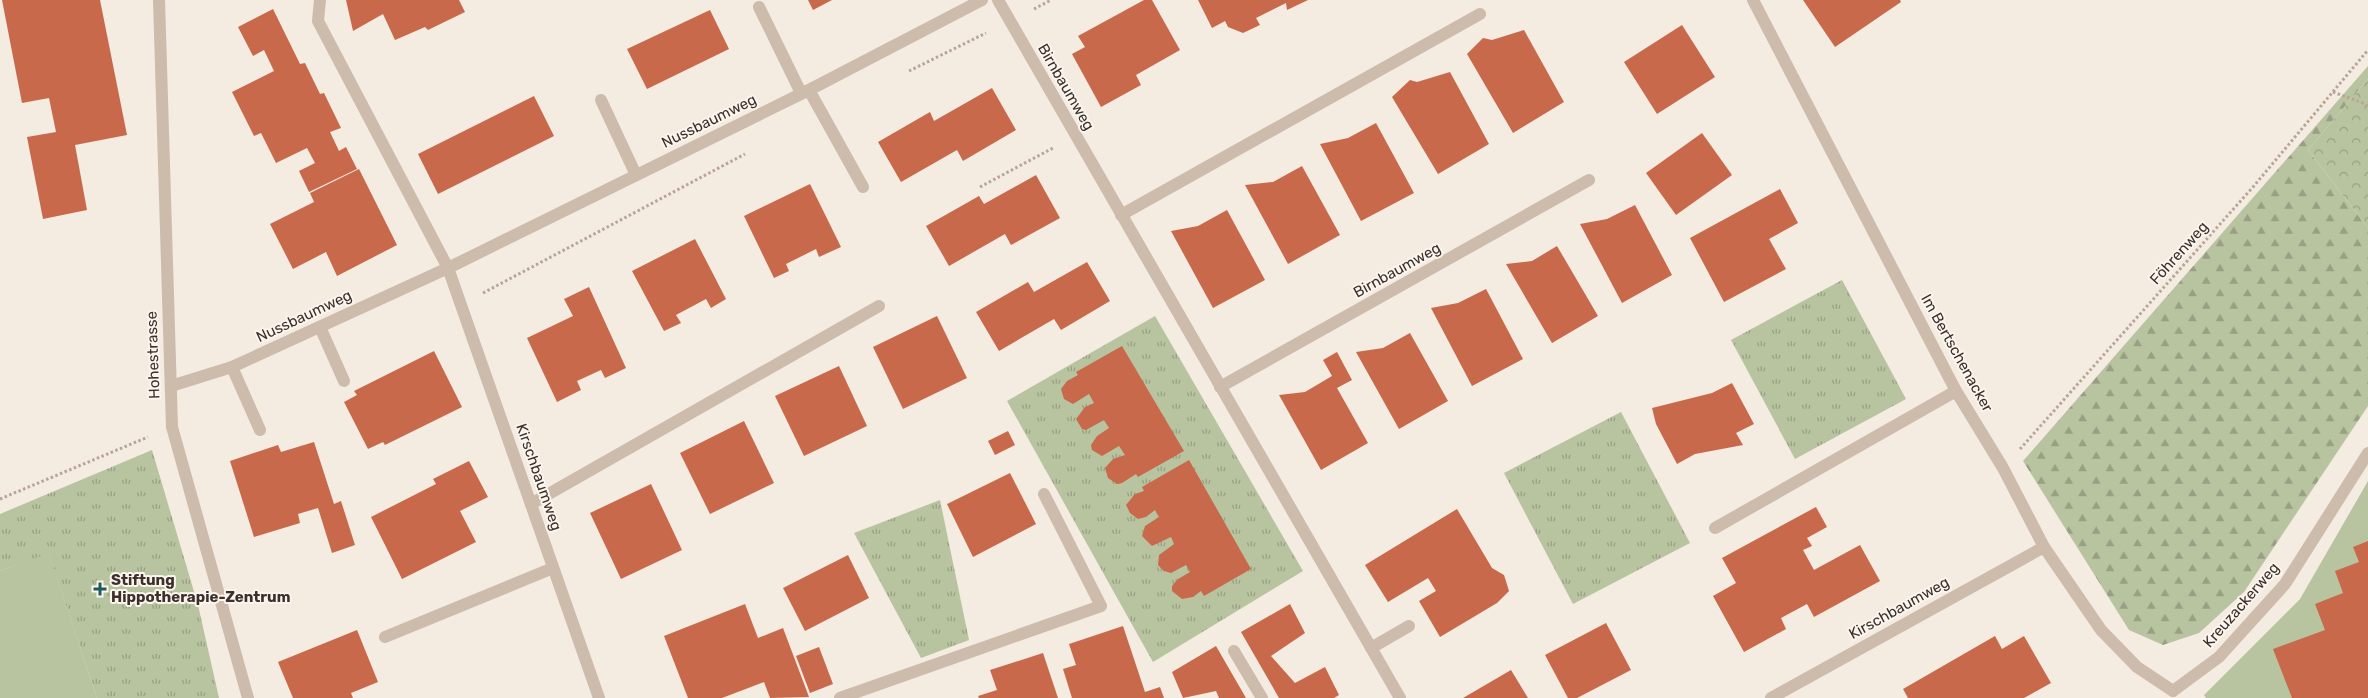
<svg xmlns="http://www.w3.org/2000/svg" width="2368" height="698" font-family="Rubik,sans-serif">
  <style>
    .grass { fill: url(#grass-tufts) }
    .forest { fill: url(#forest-firs) }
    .park { fill: url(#park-crowns) }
    .pitch { fill: #b8c4a0 }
    .building { fill: #c8694b }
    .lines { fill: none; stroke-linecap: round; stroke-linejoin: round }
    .path { stroke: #b9a596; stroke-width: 3; stroke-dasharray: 2.5 2.5; stroke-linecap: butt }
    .lane { stroke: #cdbbac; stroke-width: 12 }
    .street { stroke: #cdbbac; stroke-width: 12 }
    .poi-dot { fill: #1f5a5e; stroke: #fbf5ee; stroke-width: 2 }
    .labels { text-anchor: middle; stroke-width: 4; stroke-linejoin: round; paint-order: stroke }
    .street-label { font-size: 15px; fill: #3b302b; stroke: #fbf5ee }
    .poi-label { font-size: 15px; font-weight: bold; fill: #3b302b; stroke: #fbf5ee; text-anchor: start }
  </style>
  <defs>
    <pattern id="grass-tufts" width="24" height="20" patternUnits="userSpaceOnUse" patternTransform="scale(1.25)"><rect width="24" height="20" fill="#b8c4a0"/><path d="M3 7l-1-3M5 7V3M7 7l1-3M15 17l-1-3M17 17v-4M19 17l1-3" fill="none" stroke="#97a083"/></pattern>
    <pattern id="forest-firs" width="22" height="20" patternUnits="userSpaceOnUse" patternTransform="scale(1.25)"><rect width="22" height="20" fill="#b8c4a0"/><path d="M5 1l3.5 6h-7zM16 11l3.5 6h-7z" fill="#97a083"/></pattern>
    <pattern id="park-crowns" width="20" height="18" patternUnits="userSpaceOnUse" patternTransform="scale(1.25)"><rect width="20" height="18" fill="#b8c4a0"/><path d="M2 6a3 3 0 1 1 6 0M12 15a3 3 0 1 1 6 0" fill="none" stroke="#97a083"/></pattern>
  </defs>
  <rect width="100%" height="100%" fill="#f4ebe1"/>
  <g class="grass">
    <polygon points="1842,280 1906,399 1795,459 1731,340"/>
    <polygon points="1155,316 1303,571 1153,662 1007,401"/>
    <polygon points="1621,412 1690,543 1573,604 1504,473"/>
    <polygon points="152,450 198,605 219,698 97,698 49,554 0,571 0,514"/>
    <polygon points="940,500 969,640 921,658 854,533"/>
  </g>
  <polygon class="forest" points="2368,66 2368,79 2308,150 2368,228 2368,406 2244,592 2199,633 2163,645 2129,630 2023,461"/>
  <polygon class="park" points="2368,79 2368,228 2308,150"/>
  <g class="pitch">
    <polygon points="2368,481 2368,698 2206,698 2204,695 2300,599"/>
    <polygon points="49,553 97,698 0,698 0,571"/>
  </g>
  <g class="building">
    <polygon points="2,0 100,0 127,135 75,145 87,210 43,219 27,137 56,132 49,98 22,103"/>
    <polygon points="346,0 459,0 465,12 428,30 425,27 395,40 383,14 353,31"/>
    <polygon points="808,0 832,0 813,10"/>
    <polygon points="1144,0 1152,0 1180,50 1136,75 1141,85 1101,107 1072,54 1085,47 1078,36"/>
    <polygon points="1198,0 1308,0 1287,10 1286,3 1256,18 1260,25 1243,33 1228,27 1225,21 1212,28"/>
    <polygon points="1803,0 1900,0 1901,2 1835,47"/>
    <polygon points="273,9 300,64 305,63 320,94 324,93 341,128 330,132 339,151 346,147 357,169 309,192 299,171 315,163 307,148 276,163 261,133 254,136 232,92 274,71 264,50 253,56 238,27"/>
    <polygon points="710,10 729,49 647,89 627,49"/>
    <polygon points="1682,25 1715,77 1657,114 1624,62"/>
    <polygon points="1524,30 1564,102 1513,133 1467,54 1483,38 1492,40"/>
    <polygon points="1450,72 1489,144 1438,174 1392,97 1410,80 1417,82"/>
    <polygon points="992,88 1016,130 963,161 957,150 901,182 878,142 930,112 934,121"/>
    <polygon points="534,96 554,136 438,194 418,154"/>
    <polygon points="1376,123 1414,193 1361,221 1320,144 1348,138"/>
    <polygon points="1702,133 1732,175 1676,215 1646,173"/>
    <polygon points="1302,166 1340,235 1288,264 1245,185 1273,182"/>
    <polygon points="359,169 397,245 337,276 326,252 293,269 270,224 314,202 310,193"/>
    <polygon points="1036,175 1060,218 1011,245 1005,234 949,266 926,226 979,196 984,204"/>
    <polygon points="810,184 841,247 819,257 816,249 786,264 789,271 774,278 744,216"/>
    <polygon points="1780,189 1798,223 1769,239 1786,269 1724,302 1690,238"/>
    <polygon points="1635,205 1672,275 1622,303 1580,224 1607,219"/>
    <polygon points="1227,210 1265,280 1213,308 1171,231 1198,226"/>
    <polygon points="695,239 726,299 711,308 706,299 676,315 681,323 664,331 632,271"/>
    <polygon points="1557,246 1598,316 1552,343 1506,264 1532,261"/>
    <polygon points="1087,262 1110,301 1061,330 1054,319 999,351 976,312 1028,282 1034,292"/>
    <polygon points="589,287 626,368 605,378 601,370 577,381 581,390 557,402 527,338 573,316 564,299"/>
    <polygon points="1486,289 1523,359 1472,386 1431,308 1458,303"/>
    <polygon points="937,316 967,378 903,409 873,347"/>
    <polygon points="1410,333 1448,401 1399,429 1356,352 1383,348"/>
    <polygon points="1122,346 1184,451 1138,477 1136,474 1122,483 1117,484 1108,478 1105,468 1113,459 1125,455 1119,446 1102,456 1092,450 1091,445 1097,436 1109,428 1104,420 1086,430 1082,429 1076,419 1085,407 1094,403 1089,394 1073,404 1064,399 1061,389 1067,381 1078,375 1076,372"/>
    <polygon points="434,351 462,407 385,445 383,442 368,449 344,402 357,395 354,391"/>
    <polygon points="1337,352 1352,380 1337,388 1368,443 1321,470 1279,395 1305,392 1332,376 1323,360"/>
    <polygon points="839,366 867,426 804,456 775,396"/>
    <polygon points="1732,383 1754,424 1736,433 1743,445 1695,454 1677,464 1656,424 1652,408 1712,393"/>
    <polygon points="744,421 774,483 710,514 680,453"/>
    <polygon points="1008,431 1015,445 995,455 988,441"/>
    <polygon points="314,442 334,504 341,501 355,545 332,553 318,508 298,514 300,523 254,537 230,461 278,445 281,452"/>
    <polygon points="1189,460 1251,569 1204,596 1201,591 1193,597 1182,599 1172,591 1172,586 1178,579 1190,572 1186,565 1171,573 1164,571 1158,565 1159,555 1174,544 1171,537 1152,546 1142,536 1145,526 1159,517 1157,514 1155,510 1146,517 1138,519 1130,513 1126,505 1135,494 1144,491 1142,487"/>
    <polygon points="469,461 488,497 460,511 476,542 402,579 371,517 436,484 433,479"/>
    <polygon points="1010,473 1036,524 973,557 947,504"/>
    <polygon points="651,484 682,550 621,579 590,513"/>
    <polygon points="1816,507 1827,527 1807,538 1812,546 1803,550 1814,570 1860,545 1880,581 1814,617 1807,604 1781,618 1786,629 1744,652 1713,596 1736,583 1722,558"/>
    <polygon points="1457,509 1492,568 1504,575 1509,591 1497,603 1440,637 1419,601 1436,591 1428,578 1388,602 1365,565"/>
    <polygon points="2368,541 2368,698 2292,698 2273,649 2325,630 2315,604 2343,593 2335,571 2359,562 2353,547"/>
    <polygon points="848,555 869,598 805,631 783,588"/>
    <polygon points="745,604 758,638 783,628 809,697 770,698 764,682 722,698 688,698 664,636"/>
    <polygon points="1290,604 1305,633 1271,656 1295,683 1325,667 1339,695 1334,698 1279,698 1241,632"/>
    <polygon points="1606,623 1631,670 1577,698 1568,698 1545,655"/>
    <polygon points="1123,626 1145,692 1160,687 1164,698 1072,698 1063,669 1076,665 1069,644"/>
    <polygon points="357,630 378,682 351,693 353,698 293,698 278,662"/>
    <polygon points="1995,636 2002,649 2024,636 2051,683 2024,698 1908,698 1903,689"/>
    <polygon points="1216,646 1246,698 1219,698 1216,691 1183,698 1172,672"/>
    <polygon points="819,647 833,684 810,693 796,656"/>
    <polygon points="1043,653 1058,698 979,698 978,696 997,690 990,670"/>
    <polygon points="1511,670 1528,698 1463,698"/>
  </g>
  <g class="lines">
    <g class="path">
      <polyline points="1034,9 1051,0"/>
      <polyline points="909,71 986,33"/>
      <polyline points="2333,92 2363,103 2368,108"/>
      <polyline points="980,187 1053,148"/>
      <polyline points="483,293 745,154"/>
      <polyline points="2020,449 2253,187 2368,50"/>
      <polyline points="0,499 148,437"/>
    </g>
    <g class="lane">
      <polyline points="759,7 801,93"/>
      <polyline points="809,90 863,187"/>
      <polyline points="601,100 636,175"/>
      <polyline points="320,327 344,381"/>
      <polyline points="232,367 260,430"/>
      <polyline points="531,504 879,306"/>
      <polyline points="1715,528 1956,391"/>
      <polyline points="385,637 553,568"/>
      <polyline points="1371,648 1409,626"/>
      <polyline points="1234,651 1262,698"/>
      <polyline points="840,698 1101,606 1044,494"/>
    </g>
    <g class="street">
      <polyline points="159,0 172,427 248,698"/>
      <polyline points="320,0 318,21 448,268 599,698"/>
      <polyline points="998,0 1400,698"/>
      <polyline points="1753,0 1956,391 2003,468 2044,547 2101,630 2137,667 2173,691"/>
      <polyline points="1121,215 1480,14"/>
      <polyline points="171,386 232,367 448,268 809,90 982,0"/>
      <polyline points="1220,387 1589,180"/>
      <polyline points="2173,691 2219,657 2285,584 2368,453"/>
      <polyline points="1771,698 2044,547"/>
    </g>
  </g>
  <path class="poi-dot" d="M97.5 581.5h5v5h5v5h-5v5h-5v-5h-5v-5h5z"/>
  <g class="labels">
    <g class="street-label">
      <text transform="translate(1066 87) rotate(60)" y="5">Birnbaumweg</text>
      <text transform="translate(709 121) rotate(-26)" y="5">Nussbaumweg</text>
      <text transform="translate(2179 253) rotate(-48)" y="5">Föhrenweg</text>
      <text transform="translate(1397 270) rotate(-29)" y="5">Birnbaumweg</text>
      <text transform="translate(304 316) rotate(-25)" y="5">Nussbaumweg</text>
      <text transform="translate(1957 353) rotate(61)" y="5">Im Bertschenacker</text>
      <text transform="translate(153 355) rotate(-92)" y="5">Hohestrasse</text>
      <text transform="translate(539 477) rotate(71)" y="5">Kirschbaumweg</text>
      <text transform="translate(2241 605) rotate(-49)" y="5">Kreuzackerweg</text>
      <text transform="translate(1899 608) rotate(-29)" y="5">Kirschbaumweg</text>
    </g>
    <g class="poi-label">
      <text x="111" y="585">Stiftung<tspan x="111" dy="17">Hippotherapie-Zentrum</tspan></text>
    </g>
  </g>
</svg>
